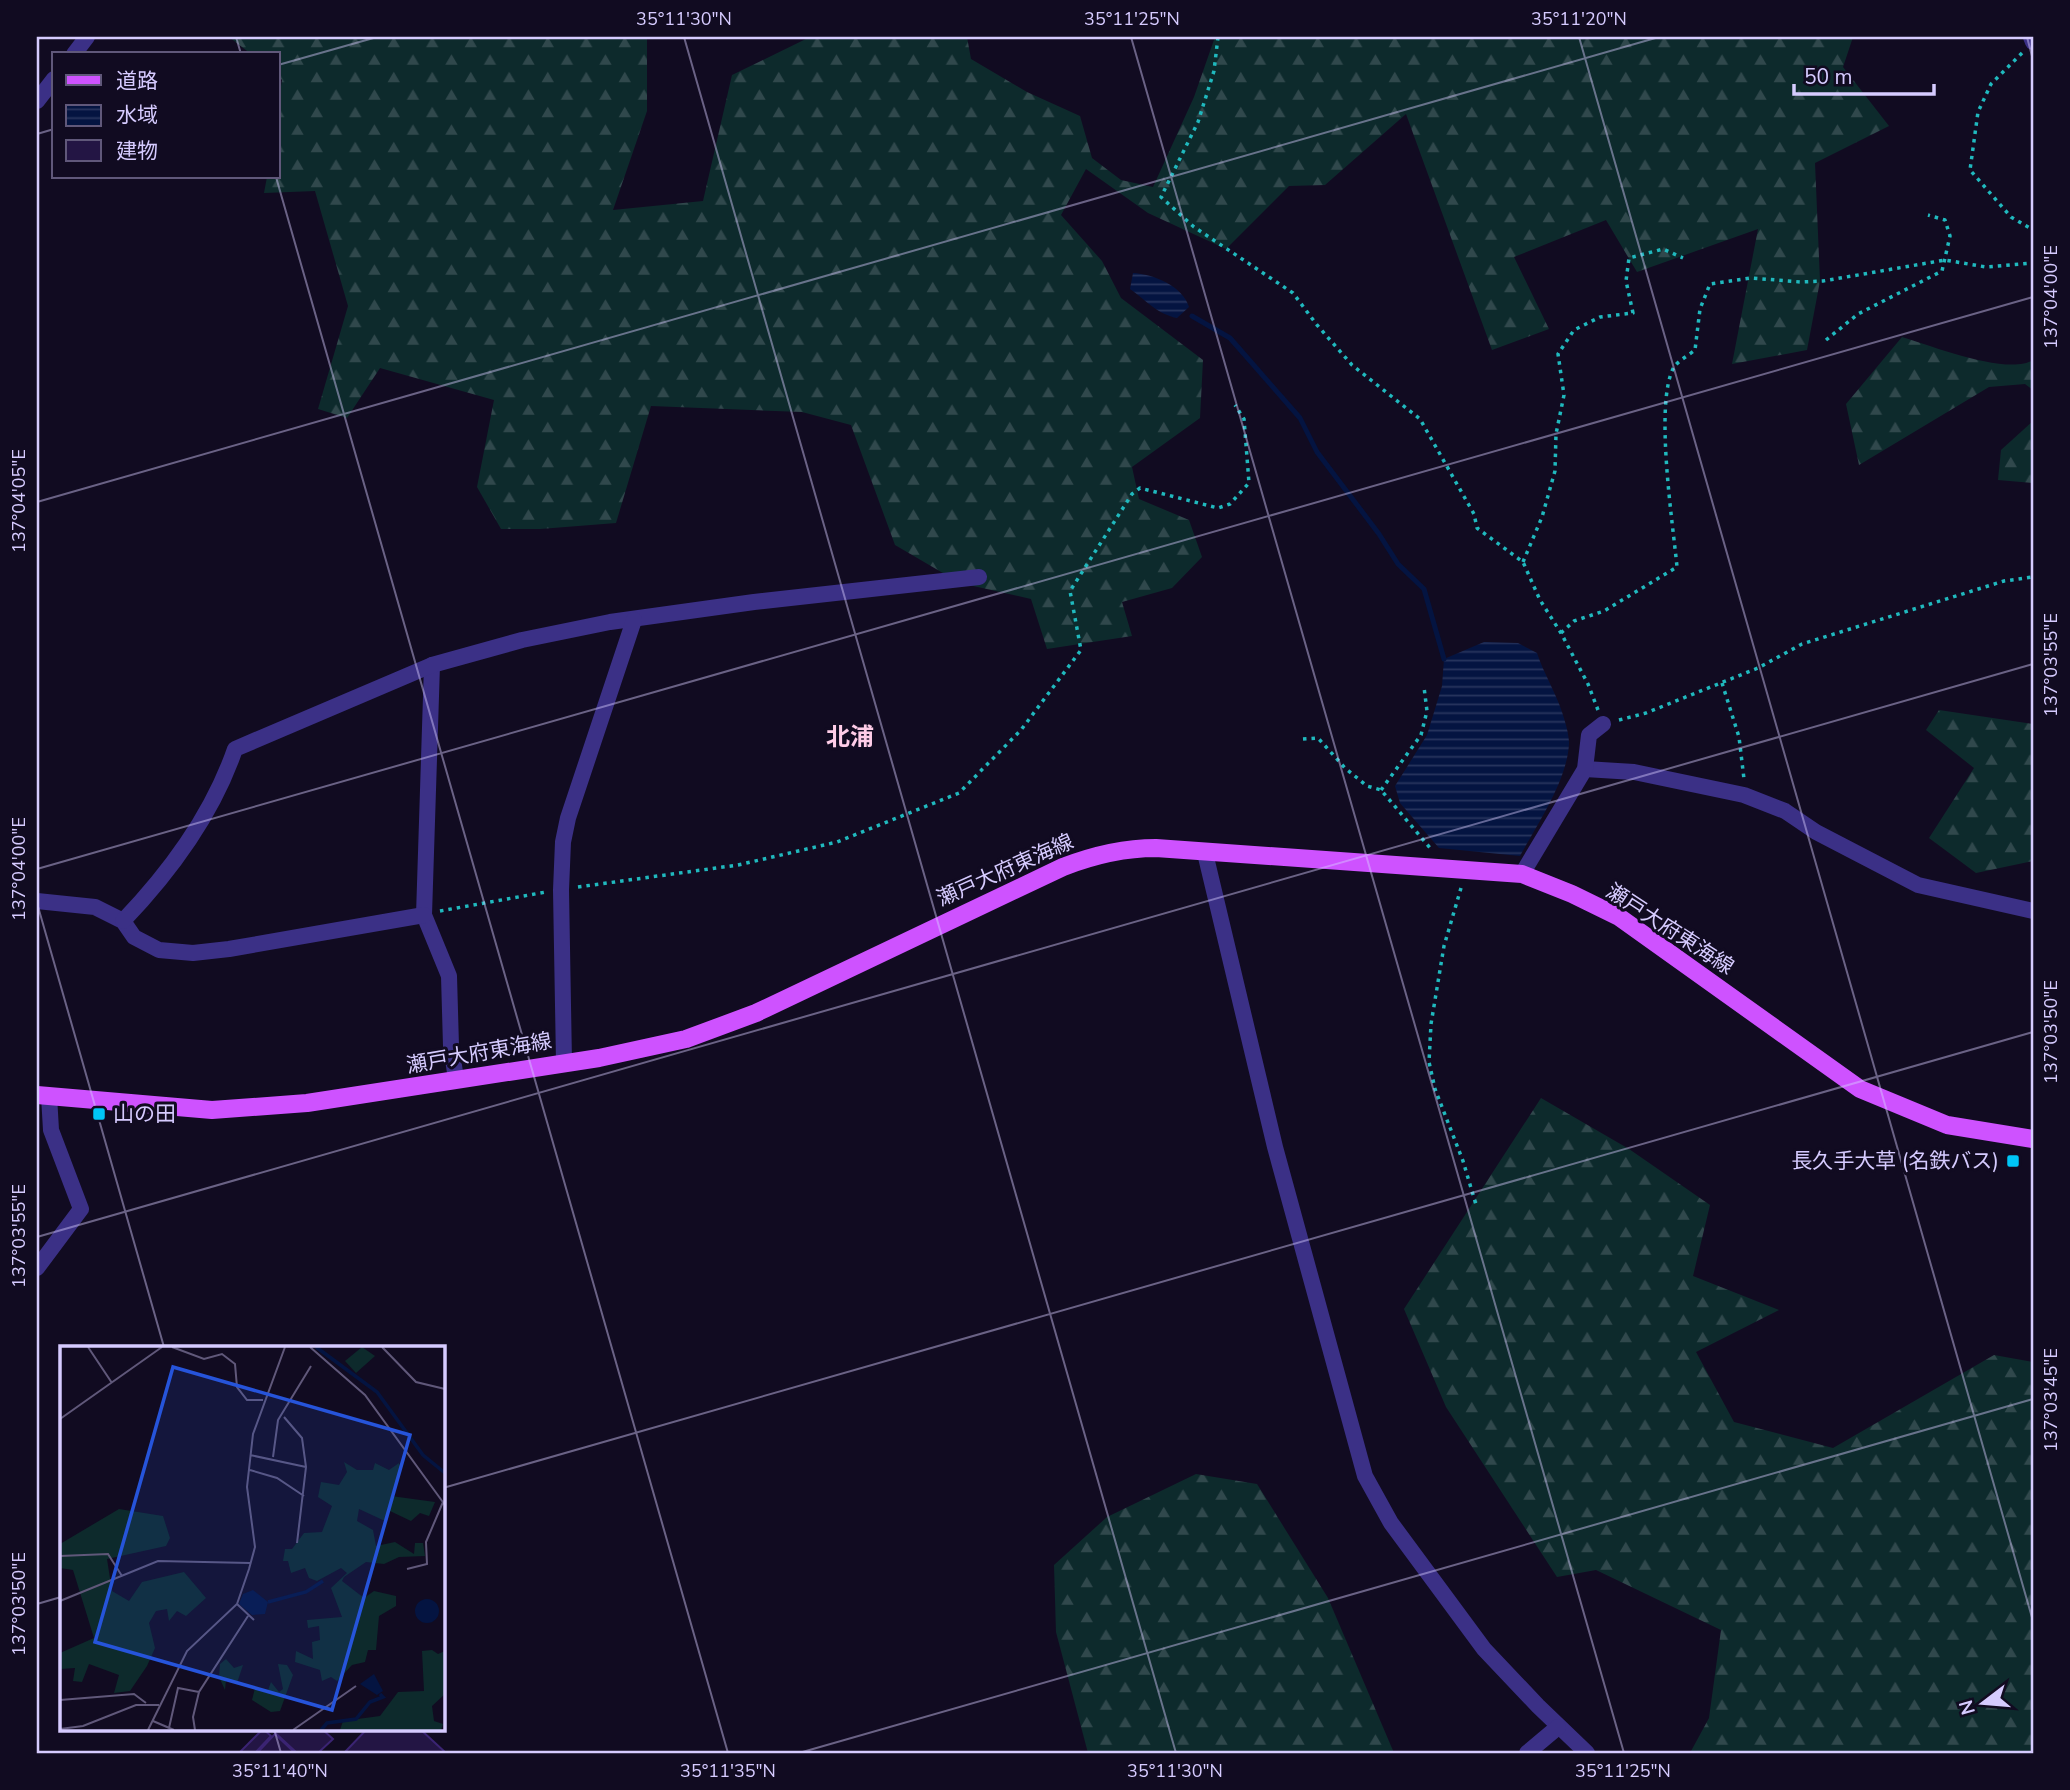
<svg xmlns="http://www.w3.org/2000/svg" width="2070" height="1790" font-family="'Nunito Sans','Noto Sans JP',sans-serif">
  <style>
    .forest { fill: url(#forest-firs) }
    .water { fill: url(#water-rules) }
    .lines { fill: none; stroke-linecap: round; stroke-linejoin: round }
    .stream { stroke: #041441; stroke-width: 5 }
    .building { fill: #231544; stroke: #3b2473; stroke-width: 2 }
    .path { stroke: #20b9be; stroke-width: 3.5; stroke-dasharray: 3.5 5; stroke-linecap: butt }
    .minor { stroke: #3b3086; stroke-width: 16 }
    .primary { stroke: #ce52ff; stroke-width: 18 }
    .ticks { fill: none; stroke: #d6cbff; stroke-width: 2; stroke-opacity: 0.45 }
    .poi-dot { fill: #00c6f6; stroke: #110b21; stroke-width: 2.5 }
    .labels { text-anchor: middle; stroke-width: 6; stroke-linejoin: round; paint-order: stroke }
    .street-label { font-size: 21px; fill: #d6cbff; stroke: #110b21 }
    .poi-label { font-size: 21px; fill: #d6cbff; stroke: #110b21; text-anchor: start }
    .quarter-label { font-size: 24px; font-weight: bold; fill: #ffcde8; stroke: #110b21 }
    .inset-river { fill: none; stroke: #041441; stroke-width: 3.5 }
    .inset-road { fill: none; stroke: #60587a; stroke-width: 2 }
    .view { fill: #2654da; fill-opacity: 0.15; stroke: #2654da; stroke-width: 3.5 }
    .inset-edge { fill: none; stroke: #d6cbff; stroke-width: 3.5 }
    .neatline { fill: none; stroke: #d6cbff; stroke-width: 2.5 }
    .ticks-label { font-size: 18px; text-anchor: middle; fill: #d6cbff }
  </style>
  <defs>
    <pattern id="forest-firs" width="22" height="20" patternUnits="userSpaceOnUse" patternTransform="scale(1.75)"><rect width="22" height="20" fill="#0d2a2c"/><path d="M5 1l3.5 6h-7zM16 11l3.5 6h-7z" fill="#30484c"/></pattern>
    <pattern id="water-rules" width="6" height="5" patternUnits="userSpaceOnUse" patternTransform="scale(1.75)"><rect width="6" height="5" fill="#041441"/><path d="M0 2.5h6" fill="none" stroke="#28355e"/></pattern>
  </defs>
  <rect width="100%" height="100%" fill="#110b21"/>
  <g class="forest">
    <polygon points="229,37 647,37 647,111 613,210 703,201 732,75 810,37 967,37 971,59 1027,92 1080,116 1092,158 1121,180 1153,187 1194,97 1215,37 1853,37 1843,67 1889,126 1815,163 1820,281 1807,350 1732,364 1758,229 1637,272 1606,220 1514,257 1549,329 1492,350 1406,114 1325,185 1289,186 1226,249 1148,213 1086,169 1061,215 1102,261 1121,298 1203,360 1200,418 1132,467 1139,499 1189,520 1202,557 1172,588 1122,602 1132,636 1047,649 1031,599 960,583 895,545 851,425 802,412 651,406 616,523 540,529 501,529 477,487 494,400 380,368 347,418 318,409 348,306 315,191 264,193 267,177 278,177 278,105 282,80 278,76 278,54 251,54"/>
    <path d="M1902,337C1932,346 2008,376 2033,360V390L2025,384L1989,387L1859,465L1846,404Z"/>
    <polygon points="2033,421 2033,483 1998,480 2001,450"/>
    <polygon points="1939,710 2033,724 2033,861 1976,873 1929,838 1974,768 1926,730"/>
    <polygon points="1541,1098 1629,1149 1710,1205 1693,1276 1779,1310 1696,1352 1734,1422 1833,1448 1994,1355 2033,1362 2033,1753 1690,1753 1709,1718 1721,1630 1596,1570 1557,1577 1446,1407 1404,1309"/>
    <polygon points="1196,1474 1257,1484 1328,1598 1394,1753 1088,1753 1056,1632 1054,1565 1107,1517"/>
  </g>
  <g class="water">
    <path d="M1133,273C1153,274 1183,286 1189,307L1177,318C1157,314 1147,301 1130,289Z"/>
    <path d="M1484,642L1518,643L1537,653C1544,674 1555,691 1562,712C1565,721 1569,734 1569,743C1568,779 1537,825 1520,856L1439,848L1400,803L1395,786L1427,735L1442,686L1444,659Z"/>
  </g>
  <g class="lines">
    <polyline class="stream" points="1192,316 1230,338 1300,418 1317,452 1379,534 1398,564 1424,589 1444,659"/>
  </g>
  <g class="building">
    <polygon points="263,1729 271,1736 255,1753 239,1753"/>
    <polygon points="271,1729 322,1729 333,1739 318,1753 297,1753"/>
    <polygon points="367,1729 420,1729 446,1753 344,1753"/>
    <polygon points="275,1734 295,1753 257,1753"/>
  </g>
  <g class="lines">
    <g class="path">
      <polyline points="1218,37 1214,71 1198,122 1161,197 1194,227 1293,293 1317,325 1352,365 1420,419 1474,514 1477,528 1523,562 1540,600 1561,633 1588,684 1598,710"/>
      <polyline points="2022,53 1991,84 1978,112 1970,170 2011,217 2033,230"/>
      <polyline points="1826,340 1858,314 1942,271 1950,236 1945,220 1928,215"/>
      <polyline points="1523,562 1542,517 1555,471 1556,434 1564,395 1558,354 1574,330 1600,317 1633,313 1626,281 1629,258 1663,249 1683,258"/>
      <path d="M1561,633L1574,621L1604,611L1677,567C1673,524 1654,402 1674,367C1678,361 1689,355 1695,350L1700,309L1710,284L1751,278L1801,282L1823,281L1945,260L1986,267L2033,263"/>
      <polyline points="1722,683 1739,737 1744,779"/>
      <polyline points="1619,720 1646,713 1758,668 1802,644 2004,581 2033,577"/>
      <polyline points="1303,739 1318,738 1345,768 1367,786 1381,790 1431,849"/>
      <polyline points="1381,790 1421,735 1427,711 1424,687"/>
      <polyline points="578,887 738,865 837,842 959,793 1021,730 1081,650 1070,591 1132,494 1140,488 1218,508 1230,504 1249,483 1244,419 1235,405"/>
      <polyline points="1461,888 1444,946 1431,1024 1429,1062 1435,1089 1463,1161 1477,1208"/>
      <polyline points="440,911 546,892"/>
    </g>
    <g class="minor">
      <polyline points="2031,37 2033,42"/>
      <polyline points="74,54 87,37"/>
      <polyline points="37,101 54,79"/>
      <polyline points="432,665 424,915 449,976 451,1046 456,1079"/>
      <polyline points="1585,769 1634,772 1744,795 1785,811 1816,832 1918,885 2033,911"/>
      <polyline points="1205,853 1275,1147 1365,1476 1391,1523 1484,1649 1538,1706 1587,1753"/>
      <polyline points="1522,874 1585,769 1589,735 1603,724"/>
      <polyline points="37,901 95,907 123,921 134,937 159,950 193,953 229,949 424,915"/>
      <path d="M123,921C170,872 213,813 235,749L432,665L522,640L610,622L754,602L979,577"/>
      <polyline points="564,1062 561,890 563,842 568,818 634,620"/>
      <polyline points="37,1268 81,1209 51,1130 49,1096"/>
      <polyline points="1527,1753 1558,1727"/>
    </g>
    <path class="primary" d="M37,1095L212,1110L307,1103L599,1058L686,1039L756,1013L1063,867C1094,855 1123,848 1156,848L1522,874L1572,894L1619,917L1860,1089L1947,1125L2033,1139"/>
  </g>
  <path class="ticks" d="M236,37L241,54M684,37L1176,1753M1131,37L1624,1753M1579,37L2033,1621M2027,37L2033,60M278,65L377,37M37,134L54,129M276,177L728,1753M37,502L1659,37M37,869L2033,297M37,903L164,1347M37,1237L2033,664M443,1488L2033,1032M37,1604L61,1597M274,1729L281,1753M799,1753L2033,1399"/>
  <g class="poi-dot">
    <rect x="92" y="1107" width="14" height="14" rx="3.5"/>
    <rect x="2006" y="1154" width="14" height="14" rx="3.5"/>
  </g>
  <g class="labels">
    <g class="street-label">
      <text transform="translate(1005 870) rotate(-24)" y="7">瀬戸大府東海線</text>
      <text transform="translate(1670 929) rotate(33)" y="7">瀬戸大府東海線</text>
      <text transform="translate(479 1053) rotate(-10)" y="7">瀬戸大府東海線</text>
    </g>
    <g class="poi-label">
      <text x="113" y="1121">山の田</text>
      <text x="1999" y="1168" text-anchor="end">長久手大草 (名鉄バス)</text>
    </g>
    <g class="quarter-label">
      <text x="850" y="745">北浦</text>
    </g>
  </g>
  <g transform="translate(60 1346)">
    <rect width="385" height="385" fill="#110b21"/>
    <path d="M284,116L297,124H313L315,117L329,124L339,117L341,125L331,150L375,156L369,170L360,167L351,175L330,165L325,175L299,163L297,175L313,184L316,200L335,196L354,208L355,197H363L365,210L339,211L324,218L306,216L284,231L282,235L304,252L314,245L336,250V260L319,270L316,304H308L305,316L292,319L277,335L271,331L262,335L260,324L235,316L236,305L253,313L252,296L260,294L259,280L248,282L247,274L282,271L271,242L287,227L281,222L257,235L249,232L245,222L231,227L228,215H223L225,203H232L244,187L262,186L272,160L258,151L261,136L279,139L287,126ZM59,163L103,170L110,192L106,200L47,213L52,245L69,255L82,236L124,226L146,252L126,270L117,265L109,275L107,263L96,265L89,277L95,302L87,320L70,345L54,347L59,329L29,318L22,336L13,335L15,322L0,323V307L34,292L13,224L0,222V198ZM372,304L378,308L385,305V348L372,360L374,375L383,378L381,384H280L283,375L320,370L338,346L364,345L362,305ZM166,313L174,322L183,319L177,337L166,334L165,344L159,331L160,318ZM218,318L227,319L233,329L220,365L211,366L192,354L195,342L207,347L211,336L219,346L223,343Z" fill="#0d2a2c"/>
    <path d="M302,1L315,10L296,27L285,15Z" fill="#0d2a2c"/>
    <path d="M193,244L208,256L205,268L192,269L179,258L183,248ZM355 265a12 12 0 1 1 24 0a12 12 0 1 1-24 0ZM314,328L323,345L317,349L300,338Z" fill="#041441"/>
    <path class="inset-river" d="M256,1L317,46L363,109L385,127M208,256L246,246L263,235M261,384L267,377L296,373L310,356L323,351L320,348"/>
    <path class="inset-road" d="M28,1L52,37M112,1L144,13L162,8L175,18L177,41L187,54H203M250,1L305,49L385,159M322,1L356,36L385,43M224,71L242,92L246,121L237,197M0,73L102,1M190,109L246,121M213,111L218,74L251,20M190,124L217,132L244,150M0,210L48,208L62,230M347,223L367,218L366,196L383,156M0,255L98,215L190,217M177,258L194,274M0,354L74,348L86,357M93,375L114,384M109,382L118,342L139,346M0,383L23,380L76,359H99M88,384L127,305L177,258L189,223L195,201L187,141L193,88L225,1M135,384L133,371L139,346L188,270M233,384L296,340"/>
    <path class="view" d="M113,21L350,89L272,364L35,296Z"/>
    <rect width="385" height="385" class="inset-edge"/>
  </g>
  <rect width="2070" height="1790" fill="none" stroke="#110b21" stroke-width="77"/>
  <rect x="52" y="52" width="228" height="126" fill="#110b21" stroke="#60587a" stroke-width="2"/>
  <rect x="66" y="75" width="35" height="10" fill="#ce52ff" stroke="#60587a" stroke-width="2"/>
  <text x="116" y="88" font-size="21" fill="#d6cbff">道路</text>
  <rect x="66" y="105" width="35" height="21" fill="url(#water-rules)" stroke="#60587a" stroke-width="2"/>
  <text x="116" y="122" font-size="21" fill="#d6cbff">水域</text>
  <rect x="66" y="140" width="35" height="21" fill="#231544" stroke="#60587a" stroke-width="2"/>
  <text x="116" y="158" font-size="21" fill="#d6cbff">建物</text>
  <g transform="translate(1983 1703) rotate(254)" stroke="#110b21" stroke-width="5" paint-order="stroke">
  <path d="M0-5L12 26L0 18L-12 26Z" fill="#d6cbff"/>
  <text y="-10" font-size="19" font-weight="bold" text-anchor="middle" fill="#d6cbff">N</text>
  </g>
  <path d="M1794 84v10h140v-10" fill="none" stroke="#d6cbff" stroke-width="3.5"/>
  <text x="1804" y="84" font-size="21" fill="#d6cbff" stroke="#110b21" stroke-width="5" paint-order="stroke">50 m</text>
  <rect x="38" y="38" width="1994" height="1714" class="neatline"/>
  <g class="ticks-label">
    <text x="684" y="25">35°11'30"N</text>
    <text x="1132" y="25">35°11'25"N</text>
    <text x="1579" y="25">35°11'20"N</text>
    <text transform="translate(2051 297) rotate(-90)" y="6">137°04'00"E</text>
    <text transform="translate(19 501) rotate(-90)" y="6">137°04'05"E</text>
    <text transform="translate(2051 665) rotate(-90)" y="6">137°03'55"E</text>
    <text transform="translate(19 869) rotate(-90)" y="6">137°04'00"E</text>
    <text transform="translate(2051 1032) rotate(-90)" y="6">137°03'50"E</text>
    <text transform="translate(19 1236) rotate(-90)" y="6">137°03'55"E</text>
    <text transform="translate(2051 1400) rotate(-90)" y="6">137°03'45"E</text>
    <text transform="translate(19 1604) rotate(-90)" y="6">137°03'50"E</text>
    <text x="280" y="1777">35°11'40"N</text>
    <text x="728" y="1777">35°11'35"N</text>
    <text x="1175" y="1777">35°11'30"N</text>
    <text x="1623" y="1777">35°11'25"N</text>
  </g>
</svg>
